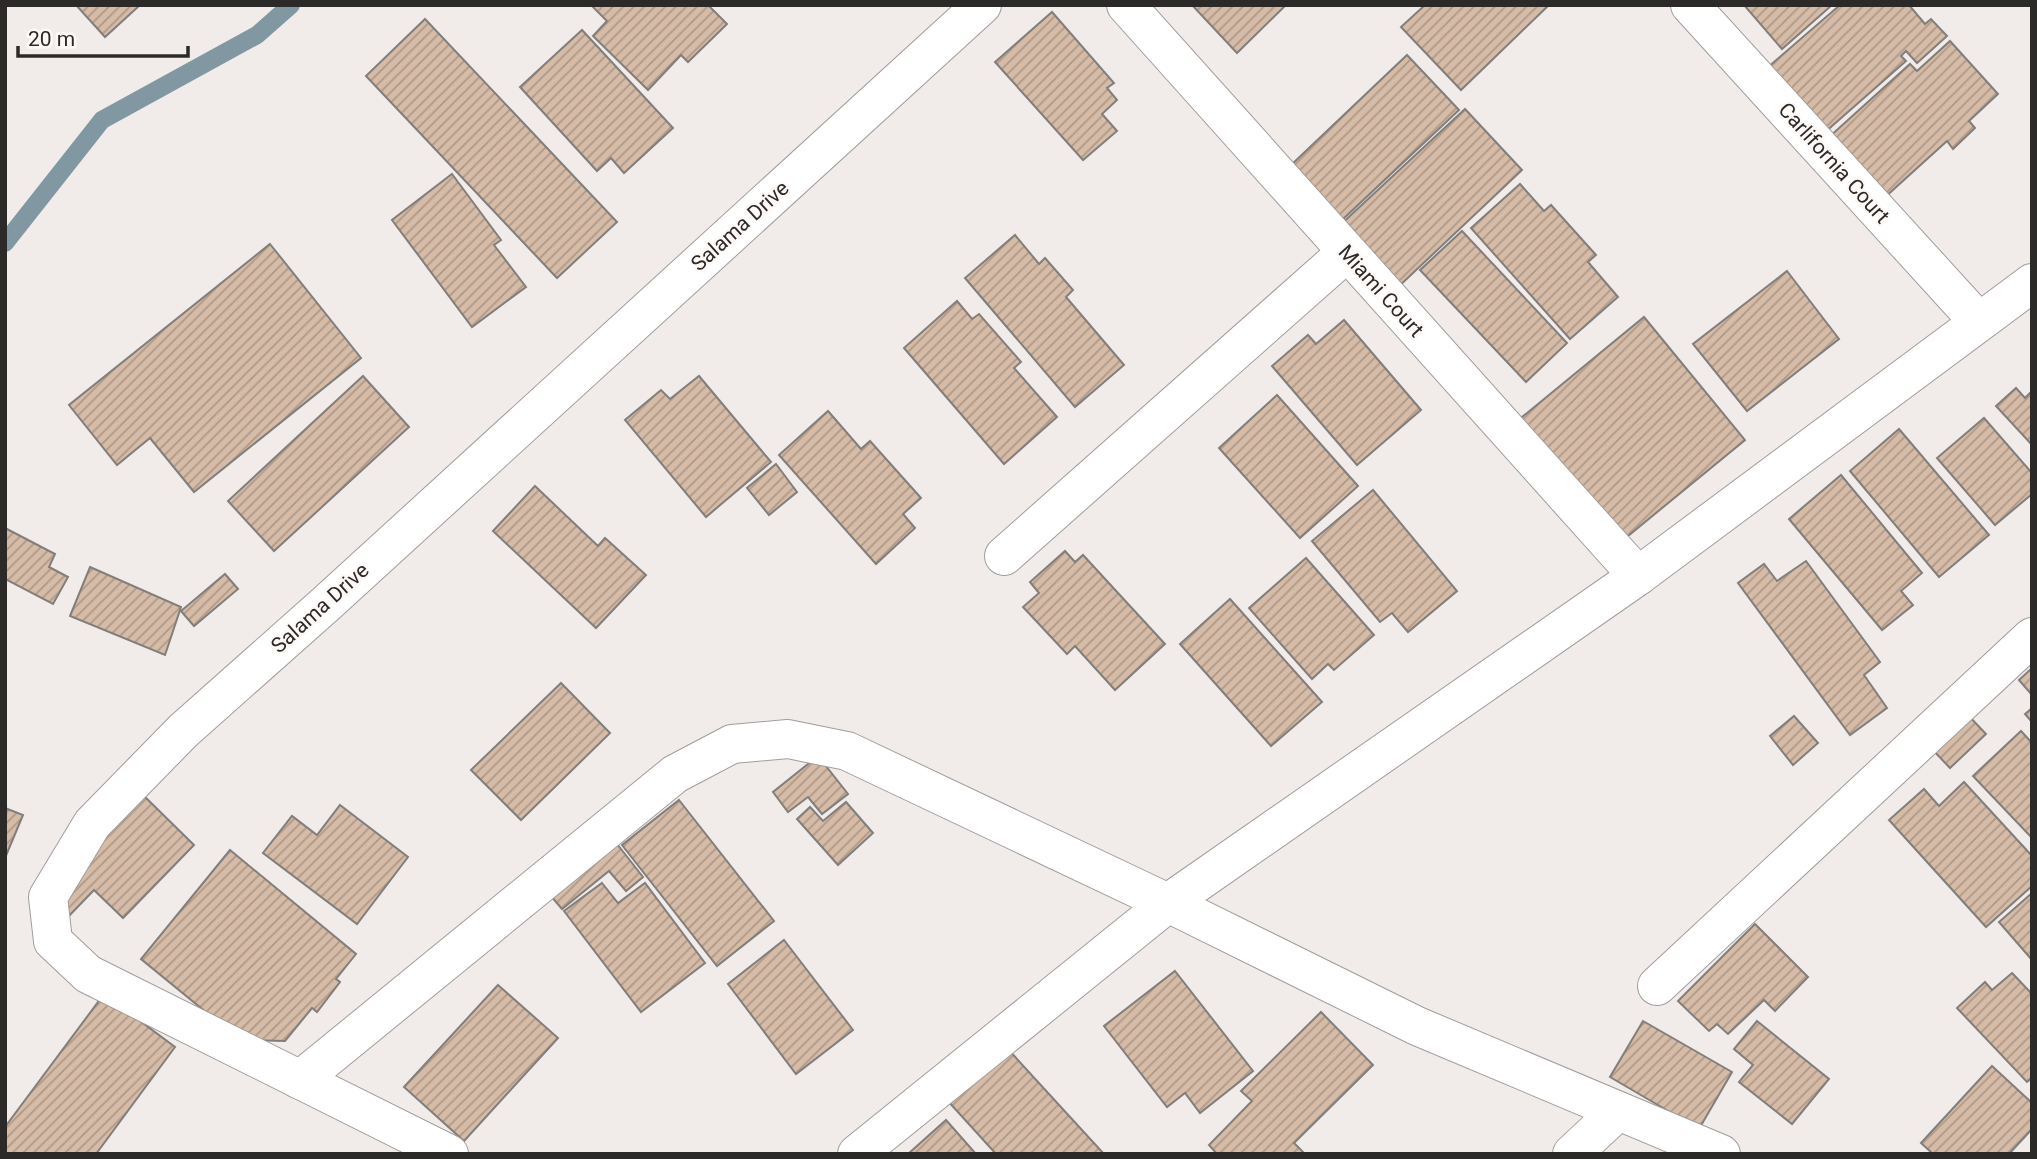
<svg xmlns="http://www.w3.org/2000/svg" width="2037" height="1159" font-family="Roboto,sans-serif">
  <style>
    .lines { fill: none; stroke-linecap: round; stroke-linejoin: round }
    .stream { stroke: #8197a2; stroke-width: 18 }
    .building { fill: url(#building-hatch); stroke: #827e7b; stroke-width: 2 }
    .minor-casing { stroke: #a29d9b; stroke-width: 40 }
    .minor { stroke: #fff; stroke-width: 38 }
    .labels { text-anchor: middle; stroke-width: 5; stroke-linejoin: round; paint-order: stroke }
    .street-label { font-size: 21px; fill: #2c2a29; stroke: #fef9f7 }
  </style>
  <defs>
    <pattern id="building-hatch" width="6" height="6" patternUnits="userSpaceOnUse" patternTransform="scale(1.75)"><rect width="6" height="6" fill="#d6bba7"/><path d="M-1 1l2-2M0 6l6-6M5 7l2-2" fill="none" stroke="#ae9888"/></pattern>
  </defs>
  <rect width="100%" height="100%" fill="#f1ecea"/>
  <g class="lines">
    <polyline class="stream" points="5,243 102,120 257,35 291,5"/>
  </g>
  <g class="building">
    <polygon points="76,5 140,5 105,37"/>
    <polygon points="591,5 708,5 727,24 688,62 681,55 648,90 593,36 607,21"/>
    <polygon points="1192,5 1286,5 1237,53"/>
    <polygon points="1425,5 1549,5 1461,90 1401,27"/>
    <polygon points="1744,5 1832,5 1782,49"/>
    <polygon points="1840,5 1909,5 1925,24 1931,19 1947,36 1917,63 1906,51 1901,56 1906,61 1824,133 1767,68"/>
    <polygon points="1052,12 1114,83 1107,88 1117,100 1102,114 1117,131 1083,160 995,62"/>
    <polygon points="425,19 617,222 557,278 366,76"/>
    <polygon points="582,30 673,128 624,173 611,158 597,171 520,87"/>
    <polygon points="1950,41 1998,94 1969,121 1975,128 1953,149 1947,141 1884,198 1828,138 1910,64 1917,71"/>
    <polygon points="1407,55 1459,110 1342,220 1290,166"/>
    <polygon points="1465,109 1522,170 1396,289 1338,227"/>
    <polygon points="452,174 501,240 494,245 526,287 472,327 392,220"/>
    <polygon points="1520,184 1544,211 1551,205 1596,255 1588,262 1618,297 1570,339 1471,228"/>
    <polygon points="1462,231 1567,343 1526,382 1420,270"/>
    <polygon points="1015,235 1039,264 1045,258 1073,290 1066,297 1124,365 1075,407 965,278"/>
    <polygon points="270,244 361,358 194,492 150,438 117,465 69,405"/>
    <polygon points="1787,271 1839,339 1747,411 1693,344"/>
    <polygon points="957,301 972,319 979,314 1021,362 1014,368 1057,417 1004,464 904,348"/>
    <polygon points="1644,317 1745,440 1617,545 1516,422"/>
    <polygon points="1344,320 1421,410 1357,465 1272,366 1308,335 1316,344"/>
    <polygon points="363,376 409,427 274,551 228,501"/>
    <polygon points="699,376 771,462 706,517 625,420 661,390 670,399"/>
    <polygon points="2016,388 2025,398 2032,391 2032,445 1996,406"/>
    <polygon points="1277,395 1358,486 1300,538 1219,448"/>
    <polygon points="828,411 861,449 870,441 921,498 903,514 915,528 876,564 779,455"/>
    <polygon points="1984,418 2032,473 2032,494 1995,525 1937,458"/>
    <polygon points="1899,429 1989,535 1939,577 1850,471"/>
    <polygon points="776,464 797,492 769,515 747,488"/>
    <polygon points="1841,475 1922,573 1901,591 1913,605 1882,630 1789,519"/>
    <polygon points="535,486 598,546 605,538 646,575 596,628 493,531"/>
    <polygon points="1373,490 1457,591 1408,632 1392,613 1380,622 1312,541"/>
    <polygon points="5,528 55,554 49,567 68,577 53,604 5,579"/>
    <polygon points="1065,551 1075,562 1083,555 1165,644 1115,690 1075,646 1067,654 1023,607 1039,593 1030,582"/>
    <polygon points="1306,558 1374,635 1334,670 1328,664 1312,679 1249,608"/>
    <polygon points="1806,561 1880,662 1864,675 1887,708 1850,735 1738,583 1764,564 1777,581"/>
    <polygon points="90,567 181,607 165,655 70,616"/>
    <polygon points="225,574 238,589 194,626 181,611"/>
    <polygon points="1230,599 1322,702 1271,746 1180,644"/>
    <polygon points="2032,668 2032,695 2019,680"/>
    <polygon points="561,683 610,733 521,820 471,770"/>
    <polygon points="2032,708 2032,722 2025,714"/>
    <polygon points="1966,713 1986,734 1950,768 1930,747"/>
    <polygon points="1794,716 1818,743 1793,765 1770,736"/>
    <polygon points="2021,731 2032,743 2032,838 1973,776"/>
    <polygon points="818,756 848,794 822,814 808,797 788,812 773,792"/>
    <polygon points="1964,782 2032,856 2032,886 1986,927 1889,820 1924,789 1939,806"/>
    <polygon points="141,793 194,845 123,918 94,890 65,920 41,896"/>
    <polygon points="679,800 774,921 717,966 622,845"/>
    <polygon points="846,802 873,833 838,865 797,819 810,807 823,821"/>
    <polygon points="340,805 408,857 357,924 263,853 292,816 317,835"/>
    <polygon points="5,808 23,815 5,858"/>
    <polygon points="617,844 643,877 626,891 609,871 562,909 550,895"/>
    <polygon points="230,850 356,954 336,979 340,982 317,1012 312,1008 285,1041 240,1040 141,959"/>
    <polygon points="602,883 618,903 645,883 705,963 641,1012 564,911"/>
    <polygon points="2032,893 2032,960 1999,922"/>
    <polygon points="1755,924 1808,977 1775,1011 1764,1000 1728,1034 1717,1024 1709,1031 1678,1001"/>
    <polygon points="784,940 853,1030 796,1074 728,984"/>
    <polygon points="1175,971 1253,1071 1200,1113 1185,1093 1167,1107 1104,1026"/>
    <polygon points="2012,973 2032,994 2032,1078 2027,1082 1957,1008 1985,982 1992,990"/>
    <polygon points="498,985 558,1038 464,1141 404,1087"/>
    <polygon points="104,994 175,1047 96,1154 5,1154 5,1127"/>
    <polygon points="1321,1012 1373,1065 1294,1143 1305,1154 1217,1154 1209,1145 1252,1101 1241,1091"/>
    <polygon points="1643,1021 1732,1072 1699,1129 1610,1077"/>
    <polygon points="1757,1021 1829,1079 1792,1124 1739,1082 1753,1065 1734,1049"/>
    <polygon points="1006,1047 1104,1154 996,1154 947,1100"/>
    <polygon points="1992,1066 2032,1103 2032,1129 2009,1154 1933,1154 1921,1143"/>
    <polygon points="946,1120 976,1154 908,1154"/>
  </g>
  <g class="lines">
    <defs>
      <g id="minor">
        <polyline points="1126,5 1638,576"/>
        <polyline points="1690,5 1978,321"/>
        <polyline points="1004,556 1346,253"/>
        <polyline points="1657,986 2032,637"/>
        <polyline points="300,1080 675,774 732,744 788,739 847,751 1168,903 1417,1026 1721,1154"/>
        <polyline points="449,1154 88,974 53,941 48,897 92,824 183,731 327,603 982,5"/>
        <polyline points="857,1154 1168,903 1638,576 2032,283"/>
        <polyline points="1572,1154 1618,1111"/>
      </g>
    </defs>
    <use href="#minor" class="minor-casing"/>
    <use href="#minor" class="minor"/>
  </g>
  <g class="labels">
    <g class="street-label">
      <text transform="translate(1834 163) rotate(48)" y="7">Carlifornia Court</text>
      <text transform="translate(740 226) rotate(-42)" y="7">Salama Drive</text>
      <text transform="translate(1381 291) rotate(48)" y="7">Miami Court</text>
      <text transform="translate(320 608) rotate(-42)" y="7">Salama Drive</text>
    </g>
  </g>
  <rect width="2037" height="1159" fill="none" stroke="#2c2a29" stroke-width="14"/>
  <path d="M18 46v10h170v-10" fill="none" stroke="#2c2a29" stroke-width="3.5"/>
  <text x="28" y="46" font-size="21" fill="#2c2a29" stroke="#fef9f7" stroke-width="5" paint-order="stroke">20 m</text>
</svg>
